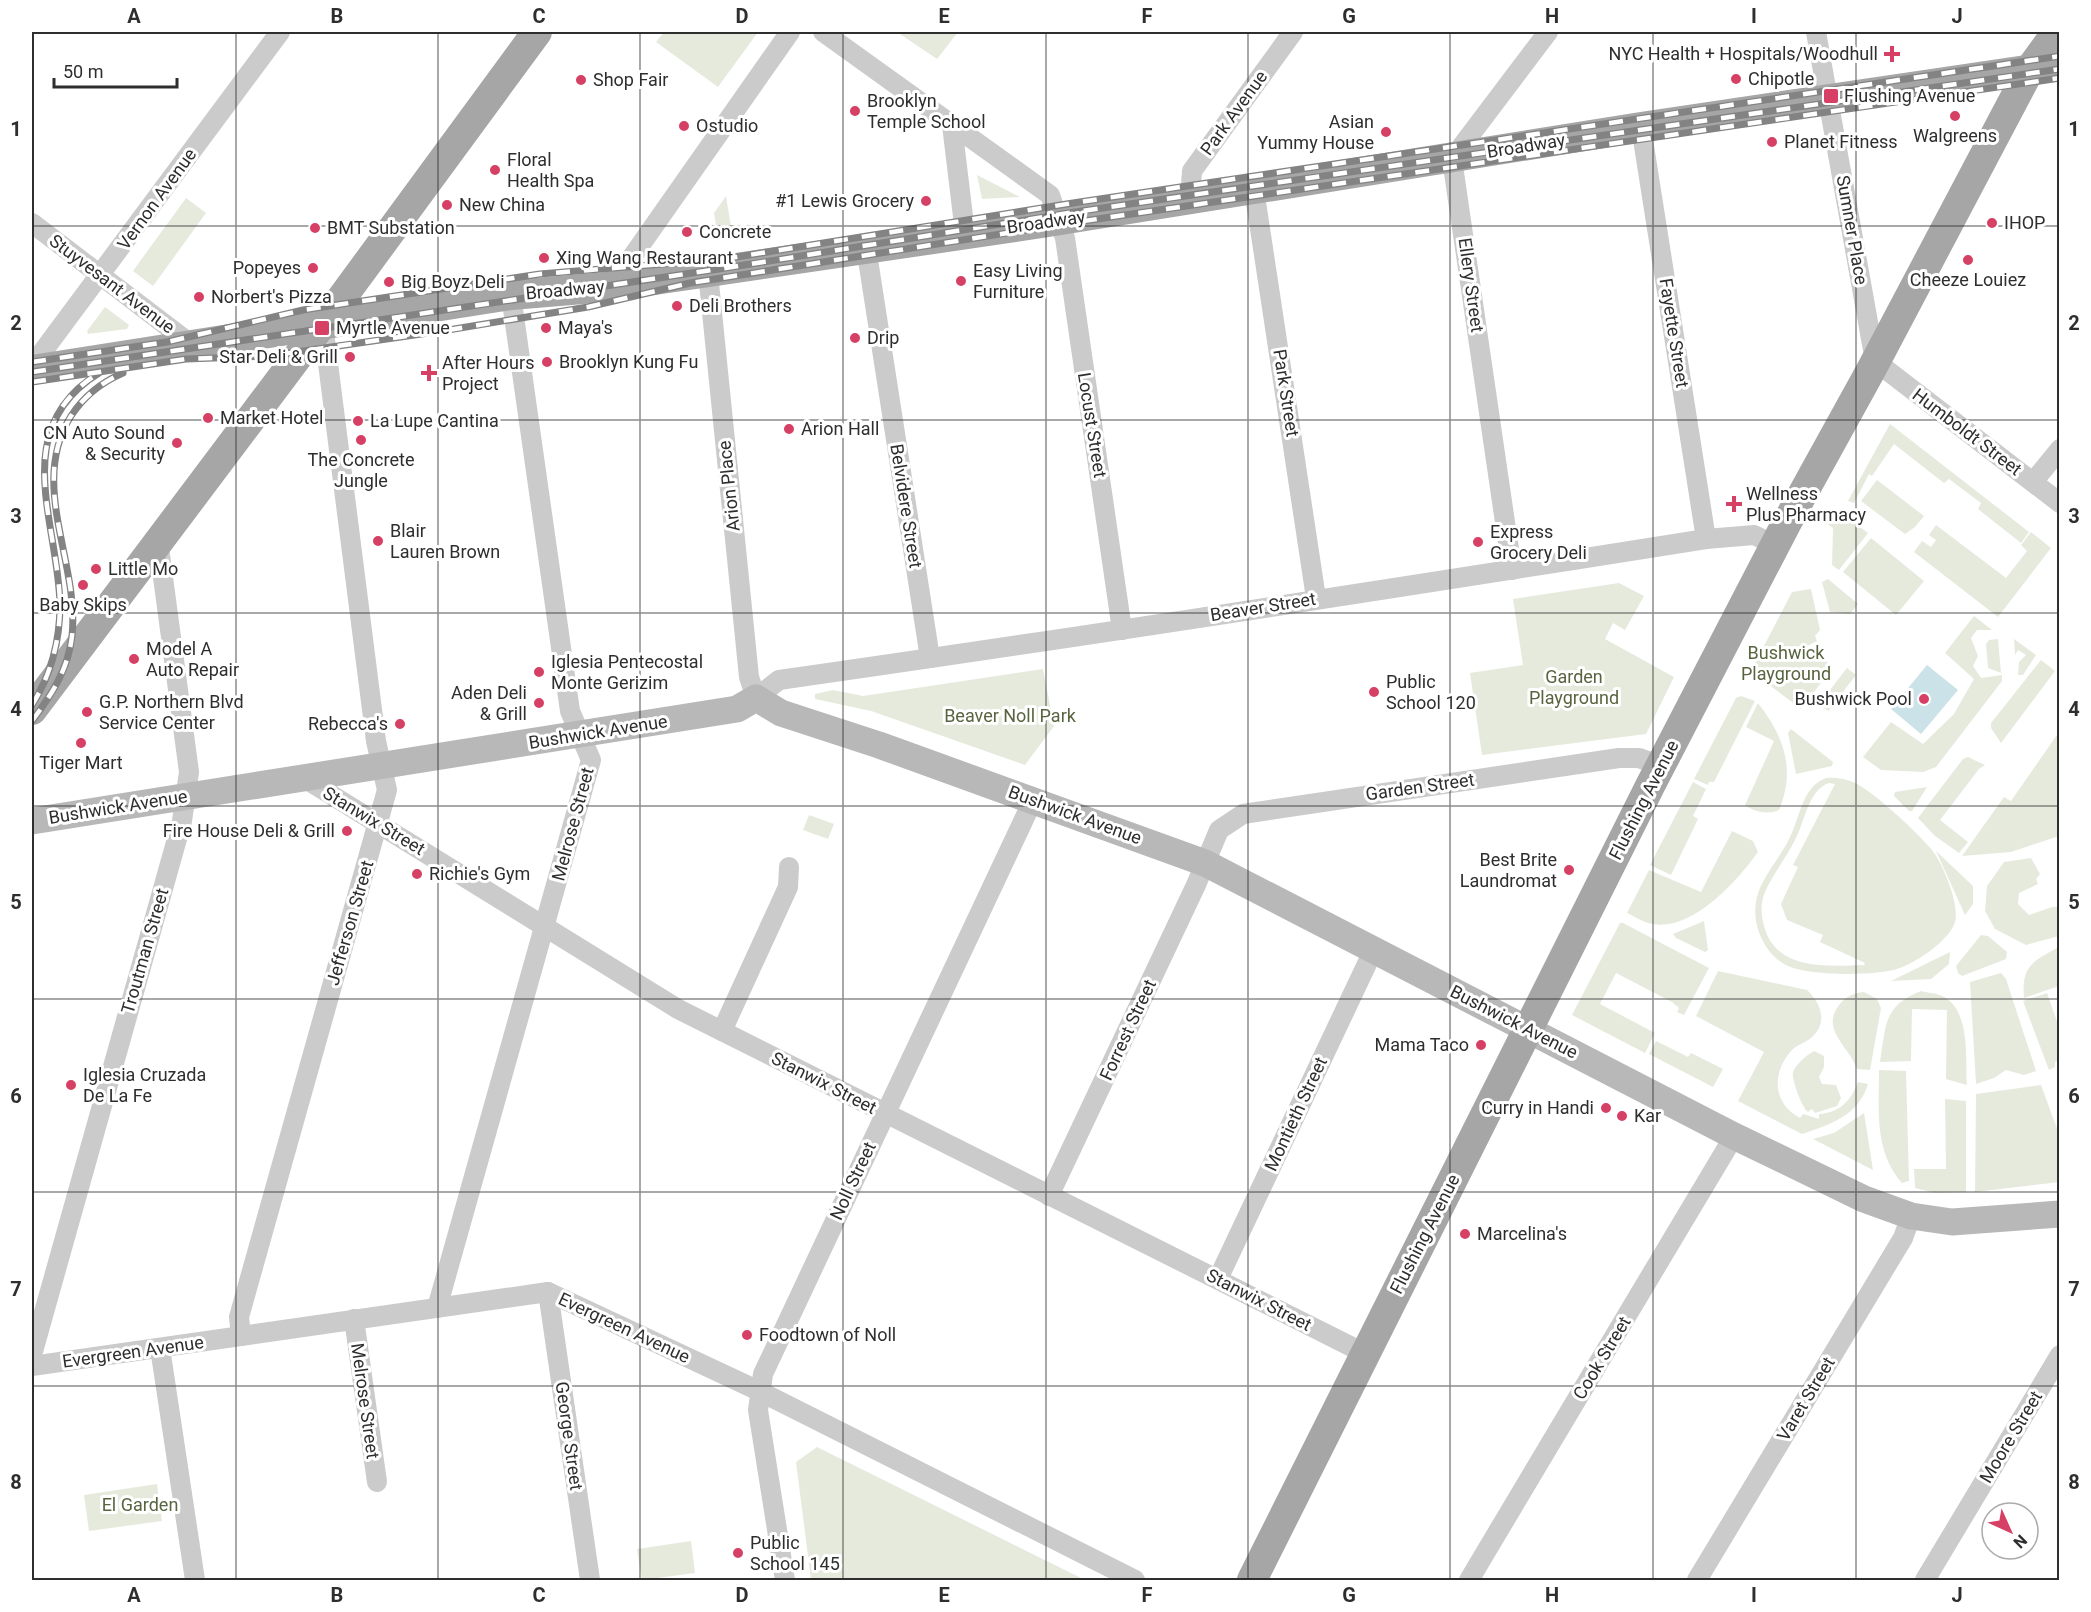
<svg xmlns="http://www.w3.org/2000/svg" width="2091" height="1612" font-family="Roboto,sans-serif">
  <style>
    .green { fill: #e6eadd; fill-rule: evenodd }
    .water { fill: #cae2e8 }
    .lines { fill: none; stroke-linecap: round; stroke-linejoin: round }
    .minor { stroke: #cbcbcb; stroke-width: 20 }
    .secondary { stroke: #b8b8b8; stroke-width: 27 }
    .primary { stroke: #a6a6a6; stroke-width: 30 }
    .rail-casing { stroke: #838383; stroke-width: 7 }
    .rail { stroke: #fff; stroke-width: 4.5; stroke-dasharray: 14; stroke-linecap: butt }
    .grid { fill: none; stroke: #2e2e2e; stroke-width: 1.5; stroke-opacity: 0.55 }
    .poi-dot { fill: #d54064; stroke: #fff; stroke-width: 2 }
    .labels { text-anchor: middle; stroke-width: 6; stroke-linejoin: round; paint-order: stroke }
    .poi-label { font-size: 18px; fill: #2e2e2e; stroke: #fff; text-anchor: start }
    .street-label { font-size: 18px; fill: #2e2e2e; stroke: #fff }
    .park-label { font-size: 18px; fill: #57653f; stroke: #fff }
    .neatline { fill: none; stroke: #2e2e2e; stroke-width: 2 }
    .grid-label { font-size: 20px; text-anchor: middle; font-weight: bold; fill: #2e2e2e }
  </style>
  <rect width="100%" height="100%" fill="#fff"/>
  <g class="green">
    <polygon points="664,32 758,32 718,87 656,42"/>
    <polygon points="897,32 958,32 937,59"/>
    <polygon points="977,175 1020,197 982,199"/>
    <polygon points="726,196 732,233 718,236 714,213"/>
    <polygon points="186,198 206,213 153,286 133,271"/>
    <polygon points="105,307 129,325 127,329 88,334 87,331"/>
    <polygon points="1890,424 2029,532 2021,543 1978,509 1981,503 1949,479 1944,483 1894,444 1872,476 1869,474 1854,503 1848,501"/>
    <polygon points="1877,480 1924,516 1915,527 1905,534 1861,501"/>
    <polygon points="1834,508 1868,533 1839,570 1832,565 1833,528 1826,523"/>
    <polygon points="1936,525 2006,578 2027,551 2021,545 2031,532 2051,548 1998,617 1914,552 1922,541 1931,547 1936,540 1929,535"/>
    <polygon points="1871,538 1924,581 1896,615 1843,572"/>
    <polygon points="1828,579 1858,604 1850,614 1830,612 1822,582"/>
    <polygon points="1619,583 1644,596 1625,630 1613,623 1605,639 1674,677 1646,734 1482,755 1470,673 1523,665 1513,599"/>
    <polygon points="1811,589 1820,630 1815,636 1817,641 1807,646 1833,667 1801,709 1751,671 1792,592"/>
    <polygon points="1974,616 1992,630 1977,630 1971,638 1978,656 1973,666 1981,678 2002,675 2002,681 1936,767 1923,772 1881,770 1863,757 1891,722 1923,744 1954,714 1974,679 1945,653"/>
    <polygon points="1998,639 2001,673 1988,668 1986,644 1989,640"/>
    <polygon points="2014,639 2036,655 2023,675 2018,675 2019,662 2026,655 2018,650 2015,655"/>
    <polygon points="2041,660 2055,671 2001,743 1991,728 1991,723"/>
    <polygon points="1847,668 1856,675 1828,711 1819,704"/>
    <polygon points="1043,669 1054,726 1025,765 871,711 815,699 815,694 833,690 863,696"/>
    <polygon points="1741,696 1755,701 1714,782 1709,782 1708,785 1694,779 1736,698"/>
    <path d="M1758,703C1784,736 1796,770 1779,810C1768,815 1754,812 1745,805L1774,741L1746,727Z"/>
    <polygon points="1791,729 1833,762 1832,766 1796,774 1788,733"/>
    <polygon points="2059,732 2057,773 2059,836 2011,852 1962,856 2004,797 2011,801"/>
    <polygon points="1968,757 1985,765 1979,769 1940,820 1968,842 1959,853 1935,836 1918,818 1963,759"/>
    <path d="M1826,778C1836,777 1848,779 1857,784C1876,794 1917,832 1932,850C1943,864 1960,905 1955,922C1949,941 1916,963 1897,969C1874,976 1810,976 1788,966C1764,955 1750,922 1757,897C1762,877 1779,859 1788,841C1800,820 1801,787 1826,778ZM1829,783L1835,784L1793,865L1798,867L1781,904L1787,920L1823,935L1820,942L1865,963L1864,965C1828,966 1778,971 1765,929C1761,917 1760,904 1765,892C1773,874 1786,858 1795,840C1805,822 1808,790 1829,783Z"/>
    <polygon points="1693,782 1706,789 1693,816 1698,819 1671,875 1650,865"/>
    <polygon points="1927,787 1912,811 1909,811 1894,796 1895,792"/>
    <polygon points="809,815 834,824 828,839 803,830"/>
    <path d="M1732,831L1753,841L1758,852C1737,881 1690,935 1648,923C1641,921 1634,916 1627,913L1649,870L1701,892Z"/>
    <polygon points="1936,851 1973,886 1973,904 1965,915"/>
    <polygon points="2031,858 2040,874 2036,879 2038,884 2019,893 2018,904 2029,915 2052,907 2059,907 2059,936 2026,945 1995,929 1985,911 1987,886 2004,862"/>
    <polygon points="1704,921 1708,950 1705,952 1676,938 1673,934"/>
    <polygon points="1620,923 1623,923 1709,968 1684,1015 1677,1012 1679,1008 1672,1002 1616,973 1600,1004 1655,1033 1645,1053 1572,1015"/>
    <polygon points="1981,935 1988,936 2007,952 2006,959 1962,976 1958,973 1956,966"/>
    <path d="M2059,947V986L2024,998C2021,966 2033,961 2059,947Z"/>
    <polygon points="1950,952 1949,964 1931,979 1891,981"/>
    <path d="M1718,971L1807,990C1822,1004 1828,1024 1811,1038C1805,1043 1796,1045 1791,1051C1772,1073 1772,1103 1800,1118L1803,1114L1819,1119V1114C1839,1113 1851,1101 1858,1082L1868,1084C1858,1116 1831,1124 1802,1134L1738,1101L1764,1052L1696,1016Z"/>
    <polygon points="2001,973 2006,979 2036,1071 2024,1075 2006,1070 1994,1078 1976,1084 1970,982"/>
    <path d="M1921,991C1928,993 1938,993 1944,997C1971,1012 1965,1059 1967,1085L1946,1079L1947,1010L1912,1009L1911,1061L1880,1062C1886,1025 1883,1006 1921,991Z"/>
    <path d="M1864,992L1877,999L1881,1008L1870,1070L1857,1069C1850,1047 1820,1030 1839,1005C1846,996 1854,993 1864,992Z"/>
    <polygon points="2047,993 2059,1027 2059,1060 2055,1062 2055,1067 2049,1070 2023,1001"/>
    <polygon points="1656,1041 1688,1057 1691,1053 1723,1069 1713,1087 1649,1054"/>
    <path d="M1814,1051L1824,1056V1067L1819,1077L1822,1084L1836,1085L1841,1098L1837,1106L1815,1113L1812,1109L1808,1112C1802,1108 1791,1078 1793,1072C1796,1064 1807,1055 1814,1051Z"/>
    <path d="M1879,1070L1906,1071L1909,1181L1902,1183C1874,1151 1879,1111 1879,1070Z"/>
    <polygon points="2041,1085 2059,1134 2059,1182 1975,1192 1976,1094"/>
    <polygon points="1945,1099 1966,1101 1966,1192 1935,1193 1915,1188 1914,1169 1946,1169"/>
    <polygon points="1864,1113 1873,1170 1813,1139 1834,1133"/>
    <polygon points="817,1447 1085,1580 811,1580 796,1462"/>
    <polygon points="157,1484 162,1521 89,1531 84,1495"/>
    <polygon points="691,1541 695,1573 642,1580 637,1549"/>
  </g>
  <polygon class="water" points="1927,665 1958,690 1921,734 1891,709"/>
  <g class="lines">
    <g class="minor">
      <polyline points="823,32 1050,195 1065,238 1122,630"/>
      <polyline points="1816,32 1875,361 2060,503"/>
      <polyline points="952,125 965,233"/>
      <polyline points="1641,127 1706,539"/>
      <polyline points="1254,189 1316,598"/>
      <polyline points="1190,199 1192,171 1293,32"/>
      <polyline points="32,223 192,345"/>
      <polyline points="866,247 930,658"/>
      <path d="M708,273L749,677L756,698L779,680C1088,636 1397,588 1706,539L1754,535L1775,545"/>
      <polyline points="634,283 632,257 790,32"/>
      <polyline points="32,366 280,32"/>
      <polyline points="2033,482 2060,449"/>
      <polyline points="1512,570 1452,159 1548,32"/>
      <polyline points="304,778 678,1009 1364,1353"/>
      <polyline points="722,1031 788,887 789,867"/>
      <polyline points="1049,1196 1196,885 1219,830 1243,814 1619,758 1639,758 1661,766"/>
      <polyline points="1218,1279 1374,949"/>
      <polyline points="548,1292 590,1580"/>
      <polyline points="437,1308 591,760 570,711 511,295"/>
      <polyline points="354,1319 377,1482"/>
      <polyline points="241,1336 239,1317 387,790 376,741 323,324"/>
      <polyline points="160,1348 195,1580"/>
      <polyline points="32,1355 182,821 189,772 158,540"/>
      <polyline points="32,1366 548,1292 761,1392 1135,1580"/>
      <polyline points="785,1580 758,1410 763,1374 1033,800"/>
      <polyline points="1469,1580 1734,1136"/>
      <polyline points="1697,1580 1903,1238 1911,1216"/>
      <polyline points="1925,1580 2060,1355"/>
    </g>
    <polyline class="secondary" points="32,821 737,709 756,698 781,713 879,745 1205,863 1734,1136 1864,1199 1911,1216 1952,1222 2060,1214"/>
    <g class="primary">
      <polyline points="32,370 511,295 607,287 1042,223 1641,127 2060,65"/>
      <polyline points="32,710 341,299 537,32"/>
      <polyline points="1252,1580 1651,784 1786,524 1871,370 2030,69 2057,32"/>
    </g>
    <defs>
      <g id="rail">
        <polyline points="32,362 167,342 303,310 540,274 724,259 1073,203 2060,56"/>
        <polyline points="32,372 732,267 1075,212 2060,69"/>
        <polyline points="32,382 186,359 269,356 442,331 588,307 690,283 1077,222 2060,78"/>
        <path d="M32,705C51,675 60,640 60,604C58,522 8,429 99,373"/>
        <path d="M32,721C52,694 68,670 72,636C80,563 28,485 71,416C84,396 102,382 123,373"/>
      </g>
    </defs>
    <use href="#rail" class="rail-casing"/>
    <use href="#rail" class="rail"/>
  </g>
  <path class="grid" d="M236,32V1580M438,32V1580M640,32V1580M843,32V1580M1046,32V1580M1248,32V1580M1450,32V1580M1653,32V1580M1856,32V1580M32,226H2060M32,420H2060M32,613H2060M32,806H2060M32,999H2060M32,1192H2060M32,1386H2060"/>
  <g class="poi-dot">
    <path d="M1889 45h6v6h6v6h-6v6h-6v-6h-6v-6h6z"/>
    <circle cx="1736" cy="79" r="6"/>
    <circle cx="581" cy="80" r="6"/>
    <rect x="1823" y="88" width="16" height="16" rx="3"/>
    <circle cx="855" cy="111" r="6"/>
    <circle cx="1955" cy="116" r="6"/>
    <circle cx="684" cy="126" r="6"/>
    <circle cx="1386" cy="132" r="6"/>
    <circle cx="1772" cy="142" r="6"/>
    <circle cx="495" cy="170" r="6"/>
    <circle cx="926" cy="201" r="6"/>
    <circle cx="447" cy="205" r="6"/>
    <circle cx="1992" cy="223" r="6"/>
    <circle cx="315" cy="228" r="6"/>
    <circle cx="687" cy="232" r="6"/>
    <circle cx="544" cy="258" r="6"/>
    <circle cx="1968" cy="260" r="6"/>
    <circle cx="313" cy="268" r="6"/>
    <circle cx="961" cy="281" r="6"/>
    <circle cx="389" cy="282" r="6"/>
    <circle cx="199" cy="297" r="6"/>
    <circle cx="677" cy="306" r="6"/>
    <rect x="314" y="320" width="16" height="16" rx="3"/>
    <circle cx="546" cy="328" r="6"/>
    <circle cx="855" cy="338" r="6"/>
    <circle cx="350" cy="357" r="6"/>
    <circle cx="547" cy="362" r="6"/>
    <path d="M426 364h6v6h6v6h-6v6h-6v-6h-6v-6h6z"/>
    <circle cx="208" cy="418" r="6"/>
    <circle cx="358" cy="421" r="6"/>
    <circle cx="789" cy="429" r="6"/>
    <circle cx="361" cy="440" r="6"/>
    <circle cx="177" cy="443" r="6"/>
    <path d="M1731 495h6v6h6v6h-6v6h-6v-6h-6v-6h6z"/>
    <circle cx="378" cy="541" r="6"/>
    <circle cx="1478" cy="542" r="6"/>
    <circle cx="96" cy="569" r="6"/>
    <circle cx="83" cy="585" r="6"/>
    <circle cx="134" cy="659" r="6"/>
    <circle cx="539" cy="672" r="6"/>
    <circle cx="1374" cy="692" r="6"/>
    <circle cx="1924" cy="699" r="6"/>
    <circle cx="539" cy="703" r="6"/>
    <circle cx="87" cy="712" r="6"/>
    <circle cx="400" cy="724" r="6"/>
    <circle cx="81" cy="743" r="6"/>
    <circle cx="347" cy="831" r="6"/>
    <circle cx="1569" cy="870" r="6"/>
    <circle cx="417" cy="874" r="6"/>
    <circle cx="1481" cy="1045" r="6"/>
    <circle cx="71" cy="1085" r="6"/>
    <circle cx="1606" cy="1108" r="6"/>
    <circle cx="1622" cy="1116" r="6"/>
    <circle cx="1465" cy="1234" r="6"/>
    <circle cx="747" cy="1335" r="6"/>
    <circle cx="738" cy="1553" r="6"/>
  </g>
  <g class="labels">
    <g class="poi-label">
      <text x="1878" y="60" text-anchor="end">NYC Health + Hospitals/Woodhull</text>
      <text x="1748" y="85">Chipotle</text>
      <text x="593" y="86">Shop Fair</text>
      <text x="1844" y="102">Flushing Avenue</text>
      <text x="867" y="107">Brooklyn<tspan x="867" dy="21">Temple School</tspan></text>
      <text x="1374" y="128" text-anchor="end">Asian<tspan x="1374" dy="21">Yummy House</tspan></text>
      <text x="696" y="132">Ostudio</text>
      <text x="1955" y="142" text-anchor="middle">Walgreens</text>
      <text x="1784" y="148">Planet Fitness</text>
      <text x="507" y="166">Floral<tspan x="507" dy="21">Health Spa</tspan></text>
      <text x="914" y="207" text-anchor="end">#1 Lewis Grocery</text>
      <text x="459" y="211">New China</text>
      <text x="2004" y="229">IHOP</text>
      <text x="327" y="234">BMT Substation</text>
      <text x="699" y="238">Concrete</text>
      <text x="556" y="264">Xing Wang Restaurant</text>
      <text x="301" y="274" text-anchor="end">Popeyes</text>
      <text x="973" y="277">Easy Living<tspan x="973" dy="21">Furniture</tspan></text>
      <text x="1968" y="286" text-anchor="middle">Cheeze Louiez</text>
      <text x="401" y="288">Big Boyz Deli</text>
      <text x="211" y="303">Norbert's Pizza</text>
      <text x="689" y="312">Deli Brothers</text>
      <text x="336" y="334">Myrtle Avenue</text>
      <text x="558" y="334">Maya's</text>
      <text x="867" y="344">Drip</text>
      <text x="338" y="363" text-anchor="end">Star Deli &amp; Grill</text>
      <text x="559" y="368">Brooklyn Kung Fu</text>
      <text x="442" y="369">After Hours<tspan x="442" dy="21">Project</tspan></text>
      <text x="220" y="424">Market Hotel</text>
      <text x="370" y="427">La Lupe Cantina</text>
      <text x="801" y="435">Arion Hall</text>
      <text x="165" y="439" text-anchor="end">CN Auto Sound<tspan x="165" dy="21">&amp; Security</tspan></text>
      <text x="361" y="466" text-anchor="middle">The Concrete<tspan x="361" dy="21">Jungle</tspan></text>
      <text x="1746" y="500">Wellness<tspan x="1746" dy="21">Plus Pharmacy</tspan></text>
      <text x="390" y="537">Blair<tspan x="390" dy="21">Lauren Brown</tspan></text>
      <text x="1490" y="538">Express<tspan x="1490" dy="21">Grocery Deli</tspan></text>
      <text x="108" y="575">Little Mo</text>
      <text x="83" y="611" text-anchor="middle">Baby Skips</text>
      <text x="146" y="655">Model A<tspan x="146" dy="21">Auto Repair</tspan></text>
      <text x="551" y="668">Iglesia Pentecostal<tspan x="551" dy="21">Monte Gerizim</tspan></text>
      <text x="1386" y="688">Public<tspan x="1386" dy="21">School 120</tspan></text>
      <text x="527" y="699" text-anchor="end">Aden Deli<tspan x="527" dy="21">&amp; Grill</tspan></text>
      <text x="1912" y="705" text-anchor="end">Bushwick Pool</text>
      <text x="99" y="708">G.P. Northern Blvd<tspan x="99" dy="21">Service Center</tspan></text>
      <text x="388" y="730" text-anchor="end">Rebecca's</text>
      <text x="81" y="769" text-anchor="middle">Tiger Mart</text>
      <text x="335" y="837" text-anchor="end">Fire House Deli &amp; Grill</text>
      <text x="1557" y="866" text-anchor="end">Best Brite<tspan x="1557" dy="21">Laundromat</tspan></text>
      <text x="429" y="880">Richie's Gym</text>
      <text x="1469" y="1051" text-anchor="end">Mama Taco</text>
      <text x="83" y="1081">Iglesia Cruzada<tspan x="83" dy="21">De La Fe</tspan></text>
      <text x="1594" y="1114" text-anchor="end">Curry in Handi</text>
      <text x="1634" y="1122">Kar</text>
      <text x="1477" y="1240">Marcelina's</text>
      <text x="759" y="1341">Foodtown of Noll</text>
      <text x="750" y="1549">Public<tspan x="750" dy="21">School 145</tspan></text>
    </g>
    <g class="street-label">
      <text transform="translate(1234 113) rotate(-54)" y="6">Park Avenue</text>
      <text transform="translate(1526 146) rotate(-9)" y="6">Broadway</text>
      <text transform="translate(157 199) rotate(-54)" y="6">Vernon Avenue</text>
      <text transform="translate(1046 222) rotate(-8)" y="6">Broadway</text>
      <text transform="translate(1852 230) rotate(80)" y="6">Sumner Place</text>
      <text transform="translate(112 284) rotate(37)" y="6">Stuyvesant Avenue</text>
      <text transform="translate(1471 285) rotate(82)" y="6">Ellery Street</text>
      <text transform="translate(565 290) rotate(-5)" y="6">Broadway</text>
      <text transform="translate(1674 333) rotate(81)" y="6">Fayette Street</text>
      <text transform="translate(1286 393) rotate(81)" y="6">Park Street</text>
      <text transform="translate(1092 425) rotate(81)" y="6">Locust Street</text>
      <text transform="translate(1967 432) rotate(37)" y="6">Humboldt Street</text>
      <text transform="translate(729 486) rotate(-96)" y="6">Arion Place</text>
      <text transform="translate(906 506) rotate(81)" y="6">Belvidere Street</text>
      <text transform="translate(1263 607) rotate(-9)" y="6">Beaver Street</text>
      <text transform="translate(598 732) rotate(-9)" y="6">Bushwick Avenue</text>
      <text transform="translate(1420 787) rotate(-8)" y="6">Garden Street</text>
      <text transform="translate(1644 800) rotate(-63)" y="6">Flushing Avenue</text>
      <text transform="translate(118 807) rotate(-9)" y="6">Bushwick Avenue</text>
      <text transform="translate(1075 815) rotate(20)" y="6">Bushwick Avenue</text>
      <text transform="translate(374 821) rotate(31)" y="6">Stanwix Street</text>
      <text transform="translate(573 824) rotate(-75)" y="6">Melrose Street</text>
      <text transform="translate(350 923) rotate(-74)" y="6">Jefferson Street</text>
      <text transform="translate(145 951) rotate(-74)" y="6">Troutman Street</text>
      <text transform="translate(1514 1022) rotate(27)" y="6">Bushwick Avenue</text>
      <text transform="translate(1128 1030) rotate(-65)" y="6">Forrest Street</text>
      <text transform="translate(824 1083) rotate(27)" y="6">Stanwix Street</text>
      <text transform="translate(1296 1114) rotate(-65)" y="6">Montieth Street</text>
      <text transform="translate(853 1181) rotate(-65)" y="6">Noll Street</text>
      <text transform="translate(1425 1234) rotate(-63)" y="6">Flushing Avenue</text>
      <text transform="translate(1259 1300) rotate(27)" y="6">Stanwix Street</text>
      <text transform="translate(624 1328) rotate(25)" y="6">Evergreen Avenue</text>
      <text transform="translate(133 1352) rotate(-8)" y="6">Evergreen Avenue</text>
      <text transform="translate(1602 1358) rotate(-59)" y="6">Cook Street</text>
      <text transform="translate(1806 1399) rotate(-59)" y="6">Varet Street</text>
      <text transform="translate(365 1401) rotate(82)" y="6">Melrose Street</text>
      <text transform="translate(569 1436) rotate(82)" y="6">George Street</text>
      <text transform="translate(2011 1437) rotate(-59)" y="6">Moore Street</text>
    </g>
    <g class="park-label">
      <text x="1786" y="659">Bushwick<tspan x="1786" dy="21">Playground</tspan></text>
      <text x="1574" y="683">Garden<tspan x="1574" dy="21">Playground</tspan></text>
      <text x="1010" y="722">Beaver Noll Park</text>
      <text x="140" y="1511">El Garden</text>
    </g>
  </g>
  <rect width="2091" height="1612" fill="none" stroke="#ffffff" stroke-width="66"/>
  <g transform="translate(2010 1531) rotate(135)"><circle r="28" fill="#ffffff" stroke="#ababab" stroke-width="1.5"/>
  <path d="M0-4.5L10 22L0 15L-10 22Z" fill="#d54064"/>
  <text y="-9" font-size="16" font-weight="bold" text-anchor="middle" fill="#2e2e2e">N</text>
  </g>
  <path d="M54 78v9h123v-9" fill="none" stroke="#2e2e2e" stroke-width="3"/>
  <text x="63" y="78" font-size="18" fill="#2e2e2e" stroke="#ffffff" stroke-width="4.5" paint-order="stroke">50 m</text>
  <rect x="33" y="33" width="2025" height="1546" class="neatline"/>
  <g class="grid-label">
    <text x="134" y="23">A</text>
    <text x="337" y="23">B</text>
    <text x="539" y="23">C</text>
    <text x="742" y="23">D</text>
    <text x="944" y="23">E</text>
    <text x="1147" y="23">F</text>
    <text x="1349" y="23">G</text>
    <text x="1552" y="23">H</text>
    <text x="1754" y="23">I</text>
    <text x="1957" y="23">J</text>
    <text x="16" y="136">1</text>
    <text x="2074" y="136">1</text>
    <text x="16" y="330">2</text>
    <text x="2074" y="330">2</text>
    <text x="16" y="523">3</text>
    <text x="2074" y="523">3</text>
    <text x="16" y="716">4</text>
    <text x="2074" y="716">4</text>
    <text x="16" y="909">5</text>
    <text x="2074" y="909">5</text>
    <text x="16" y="1103">6</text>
    <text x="2074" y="1103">6</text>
    <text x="16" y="1296">7</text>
    <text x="2074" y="1296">7</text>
    <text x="16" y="1489">8</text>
    <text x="2074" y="1489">8</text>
    <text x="134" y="1602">A</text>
    <text x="337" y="1602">B</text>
    <text x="539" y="1602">C</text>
    <text x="742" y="1602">D</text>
    <text x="944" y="1602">E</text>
    <text x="1147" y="1602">F</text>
    <text x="1349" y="1602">G</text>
    <text x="1552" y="1602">H</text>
    <text x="1754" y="1602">I</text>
    <text x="1957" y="1602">J</text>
  </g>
</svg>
